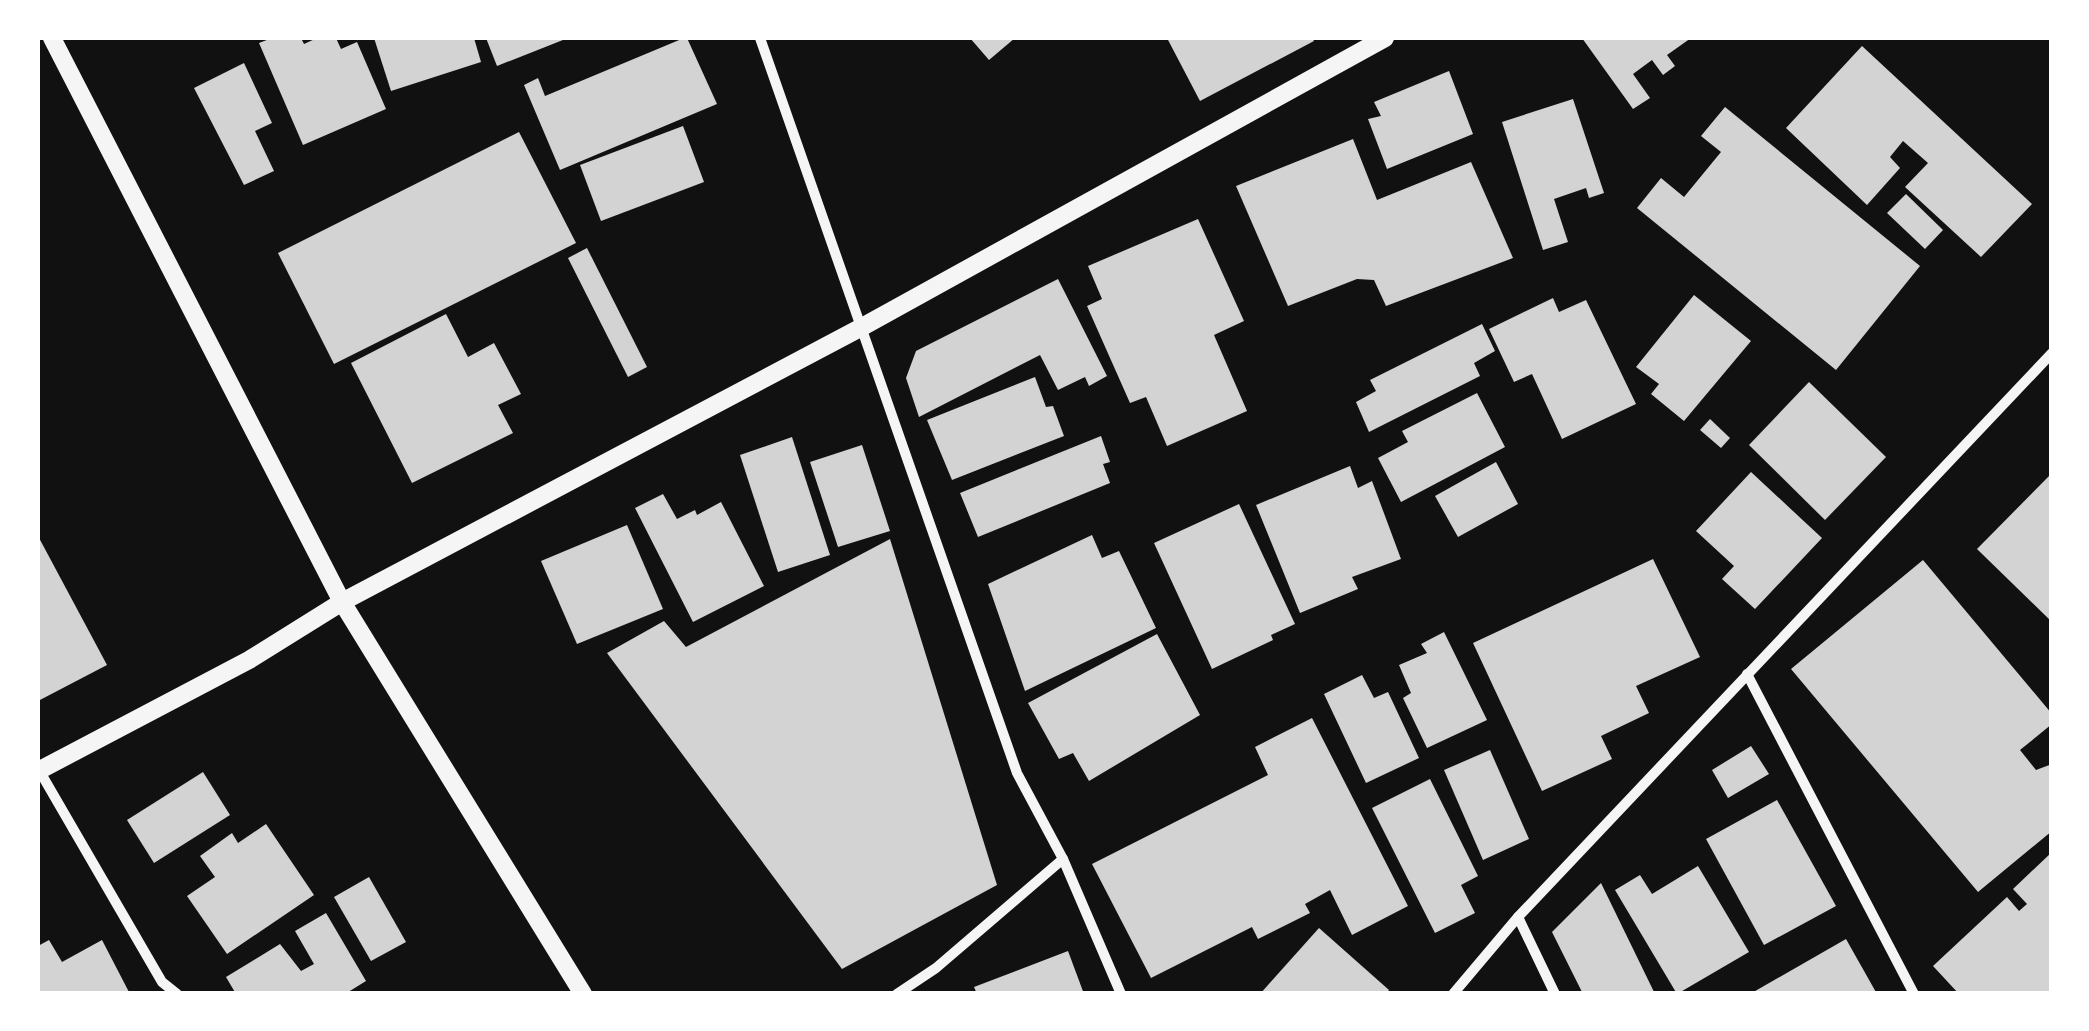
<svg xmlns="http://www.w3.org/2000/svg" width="2089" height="1031" font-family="'Varela Round',sans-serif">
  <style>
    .building { fill: #d3d3d3 }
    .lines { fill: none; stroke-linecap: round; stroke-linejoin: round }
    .minor { stroke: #f5f5f5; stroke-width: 10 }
    .tertiary { stroke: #f5f5f5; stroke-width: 18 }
  </style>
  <rect width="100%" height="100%" fill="#111"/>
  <g class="building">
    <polygon points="272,38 301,38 304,44 317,38 336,38 341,49 357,42 386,109 303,145 259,43"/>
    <polygon points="374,38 474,38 481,62 391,91"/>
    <polygon points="486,38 568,38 497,66"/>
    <polygon points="684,38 687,38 717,104 560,170 524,85 538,78 545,96"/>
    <polygon points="970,38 1015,38 989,60"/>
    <polygon points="1167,38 1312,38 1314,41 1200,101"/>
    <polygon points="1582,38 1691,38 1667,55 1675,66 1663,75 1652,60 1633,74 1650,98 1633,109"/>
    <polygon points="1862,46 2032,204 1981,257 1905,187 1928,163 1903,141 1890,157 1900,168 1867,205 1786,128"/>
    <polygon points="244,63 272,123 255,131 274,171 244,185 194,88"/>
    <polygon points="1449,71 1473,134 1387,169 1368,119 1381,116 1374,102"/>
    <polygon points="1573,99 1604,193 1589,198 1586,188 1554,199 1568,242 1543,250 1502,122"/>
    <polygon points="1725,107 1920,266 1836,370 1637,208 1661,178 1684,197 1721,152 1701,136"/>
    <polygon points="683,126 704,182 601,221 580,165"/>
    <polygon points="519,132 576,243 334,364 278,253"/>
    <polygon points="1353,139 1377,200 1471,162 1513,258 1386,306 1374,280 1357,279 1288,306 1236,186"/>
    <polygon points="1906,194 1943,230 1925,249 1887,213"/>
    <polygon points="1198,219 1244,321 1214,335 1247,411 1167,446 1146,397 1130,403 1087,306 1102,299 1088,266"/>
    <polygon points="587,248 647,367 628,377 568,258"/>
    <polygon points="1058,279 1107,376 1089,386 1085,377 1058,390 1040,355 919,417 906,378 916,351"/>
    <polygon points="1694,295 1751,341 1684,421 1651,394 1659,384 1636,367"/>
    <polygon points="1553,298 1559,312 1586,300 1636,404 1562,439 1532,374 1514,382 1489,329"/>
    <polygon points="446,314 468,357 494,343 521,394 498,405 513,433 412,483 351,363"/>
    <polygon points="1482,324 1495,351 1474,363 1480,376 1369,432 1356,402 1376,391 1370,380"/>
    <polygon points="1035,377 1046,407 1053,406 1064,436 952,480 927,420"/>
    <polygon points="1809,382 1886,457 1825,520 1749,445"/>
    <polygon points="1477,393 1505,447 1401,502 1378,458 1408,442 1402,431"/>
    <polygon points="1710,419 1730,438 1721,448 1700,430"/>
    <polygon points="1101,436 1110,462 1103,464 1110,483 978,537 960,493"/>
    <polygon points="792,437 830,555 778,572 740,455"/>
    <polygon points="862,445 890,531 838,547 810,462"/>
    <polygon points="1496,462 1518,504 1458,537 1435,496"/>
    <polygon points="1350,466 1358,488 1372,481 1401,559 1352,577 1358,589 1300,613 1256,505"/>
    <polygon points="1751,472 1822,538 1755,609 1722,579 1734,566 1696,531"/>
    <polygon points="2052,473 2052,622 1977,549"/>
    <polygon points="663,494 677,519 695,510 697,515 721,502 764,586 693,622 635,508"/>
    <polygon points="1239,504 1295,624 1271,635 1273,640 1212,669 1154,543"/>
    <polygon points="627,525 663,609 577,644 541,561"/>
    <polygon points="1092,535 1102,558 1119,551 1156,628 1025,691 988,584"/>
    <polygon points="38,536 107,665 38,701"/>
    <polygon points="890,539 997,885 842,969 607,653 664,621 686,647"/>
    <polygon points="1653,559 1700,657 1636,686 1649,713 1601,736 1612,759 1542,791 1473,643"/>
    <polygon points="1923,560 2052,714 2052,724 2020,750 2036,770 2052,764 2052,831 1978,892 1791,669"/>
    <polygon points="1444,632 1487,720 1427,748 1403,698 1411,693 1399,665 1427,653 1421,644"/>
    <polygon points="1157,634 1200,715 1089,781 1073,753 1059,759 1028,703"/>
    <polygon points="1362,675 1374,698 1388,692 1419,758 1366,783 1324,694"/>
    <polygon points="1312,718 1408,906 1352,935 1330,890 1305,904 1310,913 1258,939 1252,927 1151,978 1092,864 1268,775 1255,747"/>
    <polygon points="1751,746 1769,774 1728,798 1712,770"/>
    <polygon points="1490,750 1529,839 1483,860 1444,770"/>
    <polygon points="203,772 230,815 154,863 127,820"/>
    <polygon points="1430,779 1478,876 1461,885 1475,913 1435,933 1372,808"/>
    <polygon points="1777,800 1836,906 1764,945 1706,839"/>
    <polygon points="266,824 314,895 227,954 187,896 215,877 200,856 232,833 238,843"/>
    <polygon points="2052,852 2052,994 1959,994 1933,966 2007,897 2019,911 2027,904 2013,889"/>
    <polygon points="1698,866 1749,952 1677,994 1615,890 1640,875 1652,894"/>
    <polygon points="369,877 406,942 371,961 334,897"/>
    <polygon points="1601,883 1655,994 1583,994 1552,932"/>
    <polygon points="326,913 366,981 345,994 236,994 226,977 280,944 301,971 314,964 295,931"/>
    <polygon points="1319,928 1389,990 1386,994 1260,994"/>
    <polygon points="1846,939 1877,994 1750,994"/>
    <polygon points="49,940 62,962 102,940 130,994 38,994 38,946"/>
    <polygon points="1068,951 1084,994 977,994 974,987"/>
  </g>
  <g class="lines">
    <g class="minor">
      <polyline points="760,38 1017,773 1063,859 1121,994"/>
      <polyline points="1747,674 1914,994"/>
      <polyline points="39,770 162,982 177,994"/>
      <polyline points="1518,917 1555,994"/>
      <polyline points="897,994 936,968 1063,859"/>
      <polyline points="1453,994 1518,917 2052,353"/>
    </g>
    <g class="tertiary">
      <polyline points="52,38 342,602 583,994"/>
      <polyline points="38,771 249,660 342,602 862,327 1385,38"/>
    </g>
  </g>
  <rect width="2089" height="1031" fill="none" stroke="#ffffff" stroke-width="80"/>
</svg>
